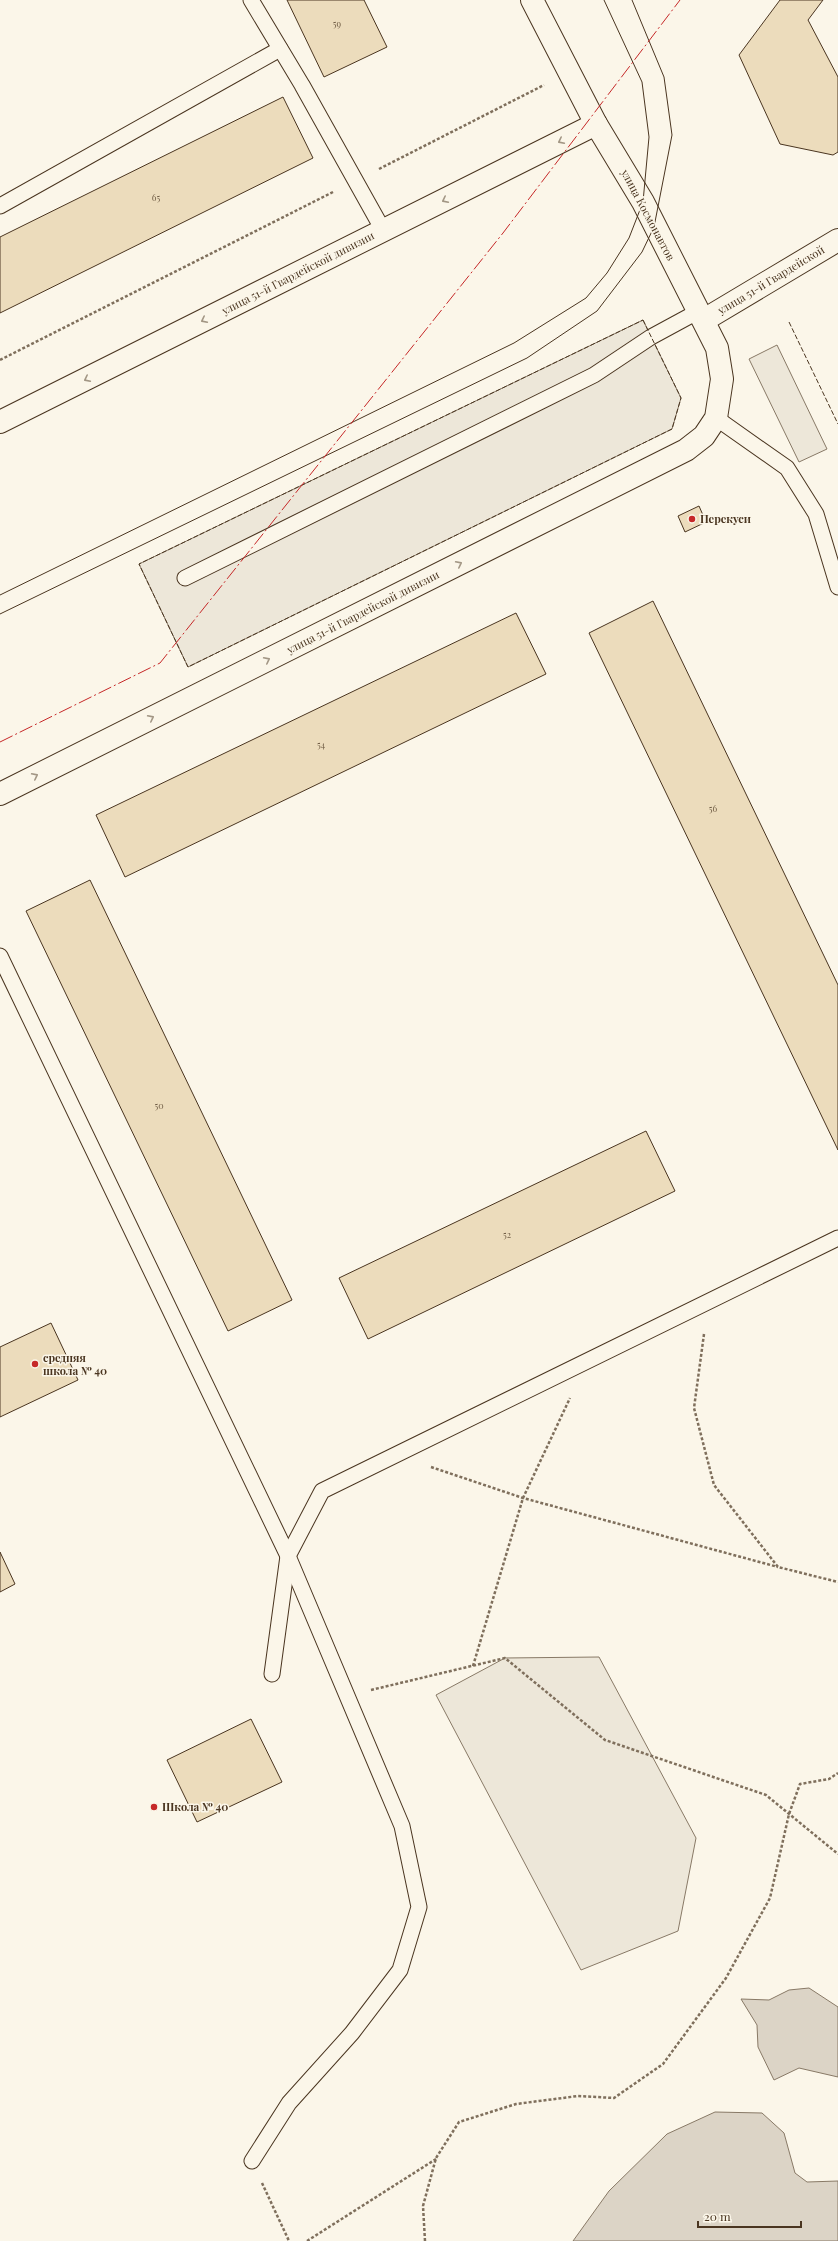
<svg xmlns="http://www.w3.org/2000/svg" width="838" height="2241" font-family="'Playfair Display',serif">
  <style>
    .parking { fill: #ede7d9; stroke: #887966 }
    .water { fill: #dcd4c6; stroke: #887966 }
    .building { fill: #ecdcbc; stroke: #4a3520 }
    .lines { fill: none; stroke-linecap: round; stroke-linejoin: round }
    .lane-casing { stroke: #4a3520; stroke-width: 17 }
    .street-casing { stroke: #4a3520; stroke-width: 24 }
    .secondary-casing { stroke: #4a3520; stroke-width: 24 }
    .path { stroke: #7f6f5c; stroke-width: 2.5; stroke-dasharray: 3 2; stroke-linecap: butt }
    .lane { stroke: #fbf6e9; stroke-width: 15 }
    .street { stroke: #fbf6e9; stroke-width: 22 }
    .secondary { stroke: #fbf6e9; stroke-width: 22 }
    .tram { stroke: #4a3520; stroke-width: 1 }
    .fence { stroke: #4a3520; stroke-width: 1; stroke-dasharray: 5 2; stroke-linecap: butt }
    .power { stroke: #c62828; stroke-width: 1; stroke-dasharray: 14 3 2 3; stroke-linecap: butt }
    .oneway { stroke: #a29684 }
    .poi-dot { fill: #c62828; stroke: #fbf6e9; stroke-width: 1.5 }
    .labels { text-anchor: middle; stroke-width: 3; stroke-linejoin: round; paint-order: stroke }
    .number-label { font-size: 9px; fill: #725f47 }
    .street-label { font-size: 11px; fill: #4a3520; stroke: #fbf6e9 }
    .poi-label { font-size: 11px; font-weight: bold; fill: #4a3520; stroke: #fbf6e9; text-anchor: start }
  </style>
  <rect width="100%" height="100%" fill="#fbf6e9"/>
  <g class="parking">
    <polygon points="643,320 681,398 672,429 188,667 139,564"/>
    <polygon points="777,345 827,449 799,462 749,359"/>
    <polygon points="599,1657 696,1838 678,1931 581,1970 436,1695 505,1658"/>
  </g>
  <g class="water">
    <polygon points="809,1988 838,2007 838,2077 799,2068 774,2080 758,2047 757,2025 741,1999 769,2000 789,1990"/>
    <polygon points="715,2112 762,2113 784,2133 795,2173 807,2182 838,2181 838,2241 573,2241 609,2191 667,2134"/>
  </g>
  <g class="building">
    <polygon points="287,0 364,0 387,47 324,77"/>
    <polygon points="780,0 823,0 808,20 838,77 838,152 833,155 780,144 739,55"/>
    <polygon points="283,97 313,158 0,313 0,237"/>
    <polygon points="699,506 706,522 685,532 678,516"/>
    <polygon points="653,601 838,985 838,1150 589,633"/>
    <polygon points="516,613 546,674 125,877 96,815"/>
    <polygon points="90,880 292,1300 228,1331 26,911"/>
    <polygon points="646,1131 675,1191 368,1339 339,1278"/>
    <polygon points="51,1323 78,1380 0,1417 0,1347"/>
    <polygon points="0,1552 15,1584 0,1592"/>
    <polygon points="251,1719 282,1782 197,1822 167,1760"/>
  </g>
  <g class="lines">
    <defs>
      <g id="lane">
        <polyline points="251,0 302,85 383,230"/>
        <polyline points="0,206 280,49"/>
        <polyline points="716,418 787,468 816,514 838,587"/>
        <polyline points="185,578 594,375 651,337 699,311"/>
        <polyline points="0,956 288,1556 402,1826 419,1907 400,1970 352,2033 289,2103 252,2161"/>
        <polyline points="272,1674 288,1556 322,1491 838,1238"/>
      </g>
      <polyline id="street" points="704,320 838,240"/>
      <g id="secondary">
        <polyline points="0,422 596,124"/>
        <polyline points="0,794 686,450 704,436 716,418 722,379 717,348 643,202 596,124 532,0"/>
      </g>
    </defs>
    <use href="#lane" class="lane-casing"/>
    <use href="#street" class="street-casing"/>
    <use href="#secondary" class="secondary-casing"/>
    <g class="path">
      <polyline points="379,169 544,85"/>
      <polyline points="0,360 333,192"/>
      <polyline points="704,1334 694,1408 714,1485 778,1567 838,1582"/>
      <polyline points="431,1467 523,1498 778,1567"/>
      <polyline points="473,1666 523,1498 570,1398"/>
      <polyline points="371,1690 505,1658 605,1740 766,1795 838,1854"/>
      <polyline points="262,2183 289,2241"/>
      <polyline points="307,2241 436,2159"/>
      <polyline points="425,2241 423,2206 436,2158 459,2122 516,2104 578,2096 614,2098 663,2064 726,1978 770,1898 789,1814 800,1784 829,1779 838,1773"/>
    </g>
    <use href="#lane" class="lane"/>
    <use href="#street" class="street"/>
    <use href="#secondary" class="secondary"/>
    <g class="tram">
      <polyline points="0,595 514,343 586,298 607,273 629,238 643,202 649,137 642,82 604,0"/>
      <polyline points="0,614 527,358 597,311 642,252 654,227 672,135 664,77 632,0"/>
    </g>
    <g class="fence">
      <polygon points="643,320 681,398 672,429 188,667 139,564"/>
      <polyline points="789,322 838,424"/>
    </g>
    <polyline class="power" points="0,742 160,663 503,233 680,0"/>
  </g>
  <defs><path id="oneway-chevron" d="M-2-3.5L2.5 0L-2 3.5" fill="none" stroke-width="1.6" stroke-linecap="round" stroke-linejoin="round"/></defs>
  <g class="oneway">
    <use href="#oneway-chevron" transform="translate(561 141) rotate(153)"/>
    <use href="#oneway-chevron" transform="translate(445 200) rotate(153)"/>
    <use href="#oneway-chevron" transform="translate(204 320) rotate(153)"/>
    <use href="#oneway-chevron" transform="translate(87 379) rotate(153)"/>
    <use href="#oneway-chevron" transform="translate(459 564) rotate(-27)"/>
    <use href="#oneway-chevron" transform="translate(267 660) rotate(-27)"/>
    <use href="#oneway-chevron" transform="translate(151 718) rotate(-27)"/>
    <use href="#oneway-chevron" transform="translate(35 776) rotate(-27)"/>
  </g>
  <g class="poi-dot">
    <circle cx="692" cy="519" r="4"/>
    <circle cx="35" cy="1364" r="4"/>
    <circle cx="154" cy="1807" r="4"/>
  </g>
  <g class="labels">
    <g class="number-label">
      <text x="337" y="27">59</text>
      <text x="156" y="201">65</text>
      <text x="321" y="748">54</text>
      <text x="713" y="812">56</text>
      <text x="159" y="1109">50</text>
      <text x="507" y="1238">52</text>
    </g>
    <g class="street-label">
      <text transform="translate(648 215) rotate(62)" y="4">улица Космонавтов</text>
      <text transform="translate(298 273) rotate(-27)" y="4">улица 51-й Гвардейской дивизии</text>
      <text transform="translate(771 280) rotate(-31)" y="4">улица 51-й Гвардейской</text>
      <text transform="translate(363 612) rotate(-27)" y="4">улица 51-й Гвардейской дивизии</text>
    </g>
    <g class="poi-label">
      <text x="700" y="523">Перекуси</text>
      <text x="43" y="1362">средняя<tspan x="43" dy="13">школа № 40</tspan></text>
      <text x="162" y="1811">Школа № 40</text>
    </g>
  </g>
  <path d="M698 2221v6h103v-6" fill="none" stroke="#4a3520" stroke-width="2"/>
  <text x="704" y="2221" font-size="12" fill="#4a3520" stroke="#fbf6e9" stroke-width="3" paint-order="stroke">20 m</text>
</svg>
